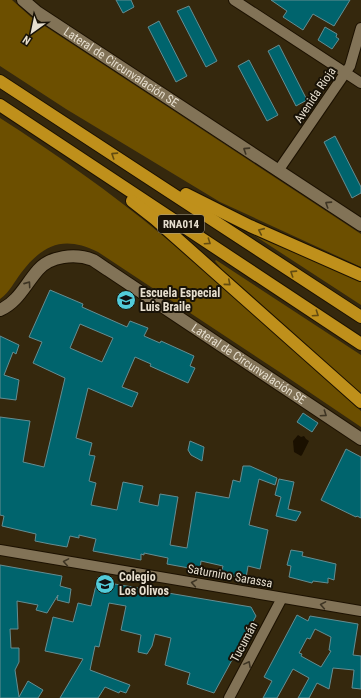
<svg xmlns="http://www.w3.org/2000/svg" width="361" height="698" font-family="'Roboto Condensed',sans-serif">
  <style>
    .green { fill: #6c4f00 }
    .water { fill: #1a1000 }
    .building { fill: #00646d; stroke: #648d92; fill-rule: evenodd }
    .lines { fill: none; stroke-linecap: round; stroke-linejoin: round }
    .street-casing { stroke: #1c1100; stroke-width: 12 }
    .secondary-casing { stroke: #1c1100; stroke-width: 14 }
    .highway-casing { stroke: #1c1100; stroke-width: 14 }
    .street { stroke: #827357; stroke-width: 10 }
    .secondary { stroke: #827357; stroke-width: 12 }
    .highway { stroke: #bf901b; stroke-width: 12 }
    .oneway { stroke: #3d3423 }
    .oneway2 { stroke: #634b10 }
    .labels { text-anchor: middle; stroke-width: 4; stroke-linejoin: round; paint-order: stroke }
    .shield { fill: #181207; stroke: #a9a293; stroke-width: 1 }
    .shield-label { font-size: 11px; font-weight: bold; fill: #e7dfcf }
    .street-label { font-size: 12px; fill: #e7dfcf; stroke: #181207 }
    .poi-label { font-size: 12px; font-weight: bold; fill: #e7dfcf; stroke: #181207; text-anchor: start }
  </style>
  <rect width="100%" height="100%" fill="#35280d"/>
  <g class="green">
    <polygon points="0,0 12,0 31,17 361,234 361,267 220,202 66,109 0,66"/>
    <path d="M0,118C56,154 110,192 162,235C230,291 295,352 361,411V427L281,373L98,252C64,235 43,244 21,273C14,282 10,292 0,299Z"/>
    <polygon points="252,234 361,280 361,305"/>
    <polygon points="216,260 361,355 361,394 223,271 215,261"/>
  </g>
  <polygon class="water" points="298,435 301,437 304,436 306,439 309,441 302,455 301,456 294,452 293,441"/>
  <g class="building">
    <polygon points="116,0 131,0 134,7 123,13"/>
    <polygon points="271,0 350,0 334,26 313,14 303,30 283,17 287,11"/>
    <polygon points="189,6 217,61 206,67 177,11"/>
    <polygon points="159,21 187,76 176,82 148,27"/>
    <polygon points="325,27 337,34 336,37 339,39 332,49 318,40"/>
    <polygon points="279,45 307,100 296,106 268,51"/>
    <polygon points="249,60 278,115 267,121 238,66"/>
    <polygon points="335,136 361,187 361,193 352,198 324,142"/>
    <path d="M50,290L83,304L82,307L127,327L130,321L148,328L144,336L160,343L161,341L194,356L190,366L195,368L188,383L150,366L151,364L135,357L122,387L138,393L132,407L88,388L76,438L92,443L89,455L95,456L89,481L96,483L91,505L117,510L123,482L143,486L139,502L158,506L160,494L178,497L170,545L187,548L196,492L229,498L233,480L240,482L243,466H250L277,478L275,485L259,479L249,525L268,530L260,569L248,566L246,578L221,574L223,566L201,561L200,570L167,564L168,558L144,553V555L141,554V560L93,551L96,539L79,535V538L70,536L67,547L50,544L35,541L36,534L2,526L4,516L0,515V417L30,421L23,462L44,467L65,378L33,363L42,342L29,337ZM80,324L113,338L102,362L70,348Z"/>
    <polygon points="0,336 19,345 16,354 13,352 4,375 19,380 16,400 0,398"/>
    <polygon points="303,413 318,423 312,432 297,422"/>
    <polygon points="190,441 204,447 202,461 191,455 188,450"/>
    <polygon points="346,449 361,457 361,518 357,516 356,517 321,500"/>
    <polygon points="279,479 294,482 288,509 301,512 296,521 276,516 281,497 275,495"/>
    <polygon points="291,550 303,552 302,556 336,564 334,580 328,578 328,583 313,581 312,583 289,577 291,566 287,565"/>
    <polygon points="0,565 62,576 60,586 71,589 69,603 57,600 58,595 47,613 36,610 38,605 17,601 18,629 10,629 11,648 19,648 19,662 15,670 19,697 28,681 43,690 38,698 0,698"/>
    <polygon points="97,581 251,607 256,616 214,693 187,684 190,673 165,665 171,638 155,634 152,646 147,654 138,652 141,635 121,630 126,606 109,603 99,647 95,646 90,670 130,685 126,693 120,691 119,693 105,687 98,698 60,698 83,659 45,651 53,617 73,622 78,603 91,606"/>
    <path d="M297,615L308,621L310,616L358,624L353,655L361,656V689L352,688L354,670L333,668L329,689L317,683L309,698H298L309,678L293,669L277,698H263L272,681L264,677ZM315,629L331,637L329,650L331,651L321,667L301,656L302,654L299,653L307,638L310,639Z"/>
  </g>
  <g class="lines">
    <defs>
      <g id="street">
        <polyline points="234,0 361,83"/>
        <polyline points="278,171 350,66 361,28"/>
        <polyline points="0,550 361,611"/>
        <polyline points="229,698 282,598"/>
      </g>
      <g id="secondary">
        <path id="s1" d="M23,0L37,12L361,225"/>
        <path id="s2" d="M0,310C18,302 25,285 38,270C50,256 75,253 93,260C98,263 103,267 108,270L361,439"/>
      </g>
      <g id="highway">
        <polyline points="0,81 361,317"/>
        <polyline points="0,105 361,344"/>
        <polyline points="186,194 250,226 361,275"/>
        <polyline points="132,201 155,219 361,402"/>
      </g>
    </defs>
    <use href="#street" class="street-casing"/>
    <use href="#secondary" class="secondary-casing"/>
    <use href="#highway" class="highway-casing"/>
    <use href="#street" class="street"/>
    <use href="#secondary" class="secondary"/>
    <use href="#highway" class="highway"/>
  </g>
  <defs><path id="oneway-chevron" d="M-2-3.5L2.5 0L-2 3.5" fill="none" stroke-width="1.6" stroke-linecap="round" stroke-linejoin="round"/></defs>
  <g class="oneway">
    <use href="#oneway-chevron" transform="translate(246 150) rotate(-147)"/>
    <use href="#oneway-chevron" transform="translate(328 204) rotate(-147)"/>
    <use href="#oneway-chevron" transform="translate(28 284) rotate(-55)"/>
    <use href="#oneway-chevron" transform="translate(324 414) rotate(34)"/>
    <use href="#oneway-chevron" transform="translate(66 562) rotate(-170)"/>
    <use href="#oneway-chevron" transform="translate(194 583) rotate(-170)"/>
    <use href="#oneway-chevron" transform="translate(323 605) rotate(-170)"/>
    <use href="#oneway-chevron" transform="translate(248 664) rotate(-62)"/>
  </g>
  <g class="oneway2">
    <use href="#oneway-chevron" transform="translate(114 155) rotate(-147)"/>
    <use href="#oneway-chevron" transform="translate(261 231) rotate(-156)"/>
    <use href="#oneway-chevron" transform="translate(208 242) rotate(34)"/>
    <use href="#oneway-chevron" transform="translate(293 273) rotate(-147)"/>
    <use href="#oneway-chevron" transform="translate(228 283) rotate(41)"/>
    <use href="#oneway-chevron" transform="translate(316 314) rotate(34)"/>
  </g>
  <defs>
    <symbol id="school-disc" viewBox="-11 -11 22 22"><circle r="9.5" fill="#52cbd9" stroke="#181207"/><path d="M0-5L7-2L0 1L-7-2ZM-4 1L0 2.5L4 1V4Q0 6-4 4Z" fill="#111"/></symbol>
  </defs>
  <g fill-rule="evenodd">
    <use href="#school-disc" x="115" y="289" width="22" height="22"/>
    <use href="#school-disc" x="94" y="573" width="22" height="22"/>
  </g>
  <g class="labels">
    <rect class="shield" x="158" y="215" width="46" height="18" rx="3"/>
    <g class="shield-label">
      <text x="181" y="228">RNA014</text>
    </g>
    <g class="street-label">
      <text dy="4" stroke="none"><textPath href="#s1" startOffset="119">Lateral de Circunvalación SE</textPath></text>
      <text transform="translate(315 95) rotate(-56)" y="4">Avenida Rioja</text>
      <text dy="4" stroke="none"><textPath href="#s2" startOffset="302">Lateral de Circunvalación SE</textPath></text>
      <text transform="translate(230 576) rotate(10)" y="4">Saturnino Sarassa</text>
      <text transform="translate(244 642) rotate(-62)" y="4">Tucumán</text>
    </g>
    <g class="poi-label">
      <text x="140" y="297">Escuela Especial<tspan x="140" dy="14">Luis Braile</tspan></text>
      <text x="119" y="581">Colegio<tspan x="119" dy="14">Los Olivos</tspan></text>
    </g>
  </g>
  <g transform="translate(32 32) rotate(213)" stroke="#181207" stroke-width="3" paint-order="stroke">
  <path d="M0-3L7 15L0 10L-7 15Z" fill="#e7dfcf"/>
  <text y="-6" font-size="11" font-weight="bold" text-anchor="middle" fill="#e7dfcf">N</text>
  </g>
</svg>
